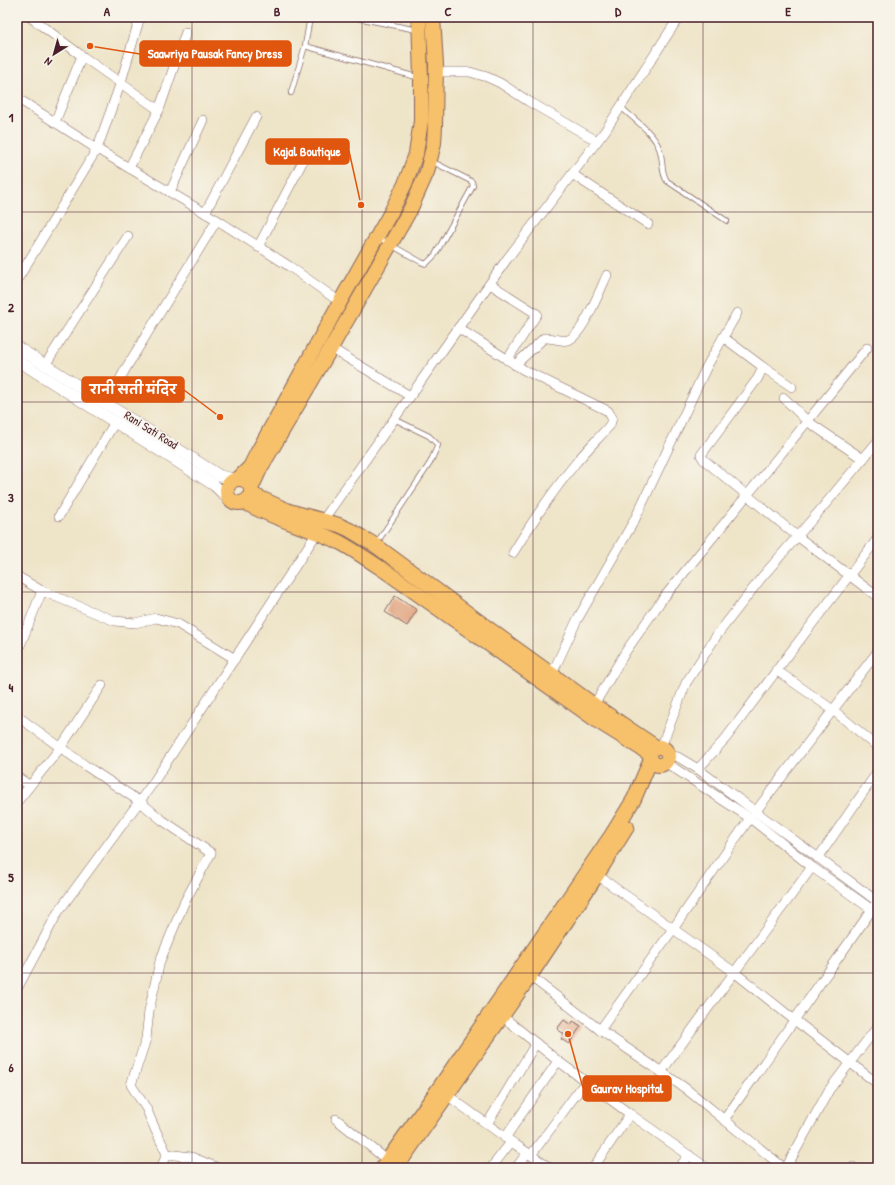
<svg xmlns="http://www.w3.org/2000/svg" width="895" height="1185" font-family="'Patrick Hand','Playpen Sans Deva',sans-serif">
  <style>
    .building { fill: #e09e79 }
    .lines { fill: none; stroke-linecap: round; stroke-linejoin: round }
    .service-casing { stroke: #836462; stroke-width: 6 }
    .minor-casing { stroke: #836462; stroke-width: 10 }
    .tertiary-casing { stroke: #836462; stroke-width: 12 }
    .primary-casing { stroke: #836462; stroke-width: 16 }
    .service { stroke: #fff; stroke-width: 4.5 }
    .minor { stroke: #fff; stroke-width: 9 }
    .tertiary { stroke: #fff; stroke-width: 11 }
    .primary { stroke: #f7c06b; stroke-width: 14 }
    .grid { fill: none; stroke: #4a1f2b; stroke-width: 1; stroke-opacity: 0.55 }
    .labels { text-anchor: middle; stroke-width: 3; stroke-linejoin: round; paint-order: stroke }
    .street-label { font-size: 12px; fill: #4a1f2b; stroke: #f7f3e8 }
    .leader { fill: none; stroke: #e0560e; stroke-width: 1.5 }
    .callout-dot { fill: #e0560e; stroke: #f7f3e8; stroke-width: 1.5 }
    .callout { fill: #e0560e; stroke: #e0560e; stroke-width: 1.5 }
    .callout-label { font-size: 13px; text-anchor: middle; font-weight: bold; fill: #fff }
    .neatline { fill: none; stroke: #4a1f2b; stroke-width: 1.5 }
    .grid-label { font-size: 13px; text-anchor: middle; font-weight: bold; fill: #4a1f2b }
  </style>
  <rect width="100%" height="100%" fill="#f7f3e8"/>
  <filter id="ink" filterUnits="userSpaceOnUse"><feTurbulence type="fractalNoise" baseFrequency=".025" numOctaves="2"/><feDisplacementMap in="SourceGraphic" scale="8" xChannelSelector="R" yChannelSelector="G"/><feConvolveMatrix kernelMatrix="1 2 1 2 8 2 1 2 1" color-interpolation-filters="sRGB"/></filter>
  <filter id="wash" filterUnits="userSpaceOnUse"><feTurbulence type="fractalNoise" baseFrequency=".012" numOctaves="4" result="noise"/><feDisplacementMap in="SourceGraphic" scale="16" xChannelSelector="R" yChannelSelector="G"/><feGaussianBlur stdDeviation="0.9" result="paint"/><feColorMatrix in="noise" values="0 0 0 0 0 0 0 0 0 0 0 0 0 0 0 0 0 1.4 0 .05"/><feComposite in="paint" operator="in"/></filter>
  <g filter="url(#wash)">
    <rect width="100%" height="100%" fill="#eee4c8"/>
    <g id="blocks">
      <g class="building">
        <polygon points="395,596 417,610 407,626 385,612"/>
        <polygon points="564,1020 571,1025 573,1021 581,1026 569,1044 561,1039 564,1034 557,1029"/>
      </g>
    </g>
  </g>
  <g filter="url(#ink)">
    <use href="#blocks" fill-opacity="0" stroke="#836462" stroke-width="1"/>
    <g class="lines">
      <defs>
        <g id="service">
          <polyline points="353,17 417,30"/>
          <polyline points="305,46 420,78"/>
          <polyline points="291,93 305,46 310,17"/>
          <path d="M621,107C632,118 654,133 659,148C664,159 660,171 667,181L727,221"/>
          <polyline points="379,238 421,262 426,264 435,255 473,186 472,182 469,180 431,161"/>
          <polyline points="376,544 430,463 438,445 429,436 394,419"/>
        </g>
        <g id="minor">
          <polyline points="30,17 82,56 55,122"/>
          <polyline points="17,18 17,17"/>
          <polyline points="82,56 159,110"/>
          <polyline points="435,72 470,72 487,77 500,83 528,101 597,141"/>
          <polyline points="17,98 97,149 217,220 289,266 340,302"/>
          <polyline points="129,168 159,110 186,32"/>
          <polyline points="572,174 648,224"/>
          <polyline points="170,192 203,120"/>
          <polyline points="205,213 256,117"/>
          <path d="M258,247L304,159C307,156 310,151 314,149C322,146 335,152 344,153"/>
          <polyline points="17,280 97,149 121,82 140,17"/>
          <polyline points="490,284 537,314 507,360"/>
          <path d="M458,328L524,370L608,411L612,418L610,425C599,438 586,450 575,464C552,492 532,522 513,553"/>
          <polyline points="723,337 763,367"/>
          <polyline points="331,348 410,396"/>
          <polyline points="45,365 128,236"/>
          <path d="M515,365L544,338C552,337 560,342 568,340C582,337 601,288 607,275"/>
          <polyline points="792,387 763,367 758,378 701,455 704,460 797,536 878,597"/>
          <polyline points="784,398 807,421 863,459"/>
          <polyline points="107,404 126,368 217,220"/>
          <polyline points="59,516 115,422"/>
          <polyline points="17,576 42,591 115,621 135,623 156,618 178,624 235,659"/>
          <polyline points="17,653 42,591"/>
          <polyline points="776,670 833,710 878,747"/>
          <polyline points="552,674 577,620 635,519 707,366 737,313"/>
          <polyline points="594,705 626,651 661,601 867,348"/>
          <polyline points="17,716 86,766 139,801 162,820 211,853 184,903 160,961 149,1011 146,1039 131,1085 146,1108 155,1129 167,1154 161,1168"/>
          <polyline points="661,747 686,683 717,635 762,577 822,508 878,441"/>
          <polyline points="667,755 678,757 698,769 878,902"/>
          <polyline points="665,762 750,818 812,867 878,914"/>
          <polyline points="698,769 726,738 789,654 878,538"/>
          <polyline points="17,777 29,785"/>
          <polyline points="17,802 61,747 102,685"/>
          <polyline points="756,811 878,651"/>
          <polyline points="818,858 878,771"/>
          <polyline points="597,875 734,972 788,1015 878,1084"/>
          <polyline points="530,976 600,1030 685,1088 784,1168"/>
          <polyline points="17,989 58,912 153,783 317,533 323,520 507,259 605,131 679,17"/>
          <polyline points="502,1016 558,1061 630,1114 707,1168"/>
          <polyline points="600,1030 673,929 750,818"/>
          <polyline points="661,1072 812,867"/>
          <polyline points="447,1095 516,1145 550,1168"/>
          <polyline points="336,1119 387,1160"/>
          <polyline points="724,1120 878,901"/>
          <polyline points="487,1124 536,1043"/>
          <polyline points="505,1138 558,1061"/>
          <polyline points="167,1154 191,1157 218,1168"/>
          <polyline points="531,1155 586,1081"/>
          <polyline points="491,1168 511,1142"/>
          <polyline points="516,1168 527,1153"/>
          <polyline points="593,1168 630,1114"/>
          <polyline points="679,1168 689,1155"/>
          <polyline points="786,1168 829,1090 878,1026"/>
          <polyline points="852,1168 853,1167"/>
        </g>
        <g id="tertiary">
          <polyline points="17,347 220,476 234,479"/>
          <polyline points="17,360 214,485 228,498"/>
        </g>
        <g id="primary">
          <polyline points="239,478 250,467 257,453 340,302 391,212 405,184 416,154 421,121 421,78 419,17"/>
          <circle cx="239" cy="491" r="12"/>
          <polyline points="251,489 260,469 331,348 410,210 427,172 434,143 435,125 436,65 433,17"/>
          <polyline points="251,494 289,511 339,525 350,530 375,545 508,643 594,705 656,747"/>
          <path d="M244,502C274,520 309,527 341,543C357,552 373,563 388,573L599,722L650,754"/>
          <circle cx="659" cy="756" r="9"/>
          <polyline points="382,1168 437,1091 611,836 634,799 651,759"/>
          <polyline points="396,1168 530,976 597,875 627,827"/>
        </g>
      </defs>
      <use href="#service" class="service-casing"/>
      <use href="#minor" class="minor-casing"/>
      <use href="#tertiary" class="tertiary-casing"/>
      <use href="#primary" class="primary-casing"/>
      <use href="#service" class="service"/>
      <use href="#minor" class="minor"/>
      <use href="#tertiary" class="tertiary"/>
      <use href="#primary" class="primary"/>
    </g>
  </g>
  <path class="grid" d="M192,17V1168M362,17V1168M533,17V1168M703,17V1168M17,212H878M17,402H878M17,592H878M17,783H878M17,973H878"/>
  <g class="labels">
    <g class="street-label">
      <text transform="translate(151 430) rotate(32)" y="4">Rani Sati Road</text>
    </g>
  </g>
  <path class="leader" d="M90 46L140 54M361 205L349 151M220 417L184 390M568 1034L583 1088"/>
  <g class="callout-dot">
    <circle cx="90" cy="46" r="4"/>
    <circle cx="361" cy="205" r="4"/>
    <circle cx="220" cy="417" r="4"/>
    <circle cx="568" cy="1034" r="4"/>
  </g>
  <g class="callout">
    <rect x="140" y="41" width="151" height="25" rx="4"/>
    <rect x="266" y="139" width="83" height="25" rx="4"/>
    <rect x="82" y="377" width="102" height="25" rx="4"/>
    <rect x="583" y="1076" width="88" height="25" rx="4"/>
  </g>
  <g class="callout-label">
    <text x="215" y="58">Saawriya Pausak Fancy Dress</text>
    <text x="307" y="156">Kajal Boutique</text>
    <text x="133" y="394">रानी सती मंदिर</text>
    <text x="627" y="1093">Gaurav Hospital</text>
  </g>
  <rect width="895" height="1185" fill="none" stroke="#f7f3e8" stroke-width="44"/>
  <g transform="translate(54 54) rotate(217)" stroke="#f7f3e8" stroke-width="3" paint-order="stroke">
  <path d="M0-3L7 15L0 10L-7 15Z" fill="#4a1f2b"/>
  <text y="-6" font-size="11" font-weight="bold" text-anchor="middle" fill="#4a1f2b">N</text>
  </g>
  <rect x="22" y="22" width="851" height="1141" class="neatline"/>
  <g class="grid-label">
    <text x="107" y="16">A</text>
    <text x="277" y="16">B</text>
    <text x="448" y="16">C</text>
    <text x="618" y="16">D</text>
    <text x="788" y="16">E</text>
    <text x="11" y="122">1</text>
    <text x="11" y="312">2</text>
    <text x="11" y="502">3</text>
    <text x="11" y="692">4</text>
    <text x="11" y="882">5</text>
    <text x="11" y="1072">6</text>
  </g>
</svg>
